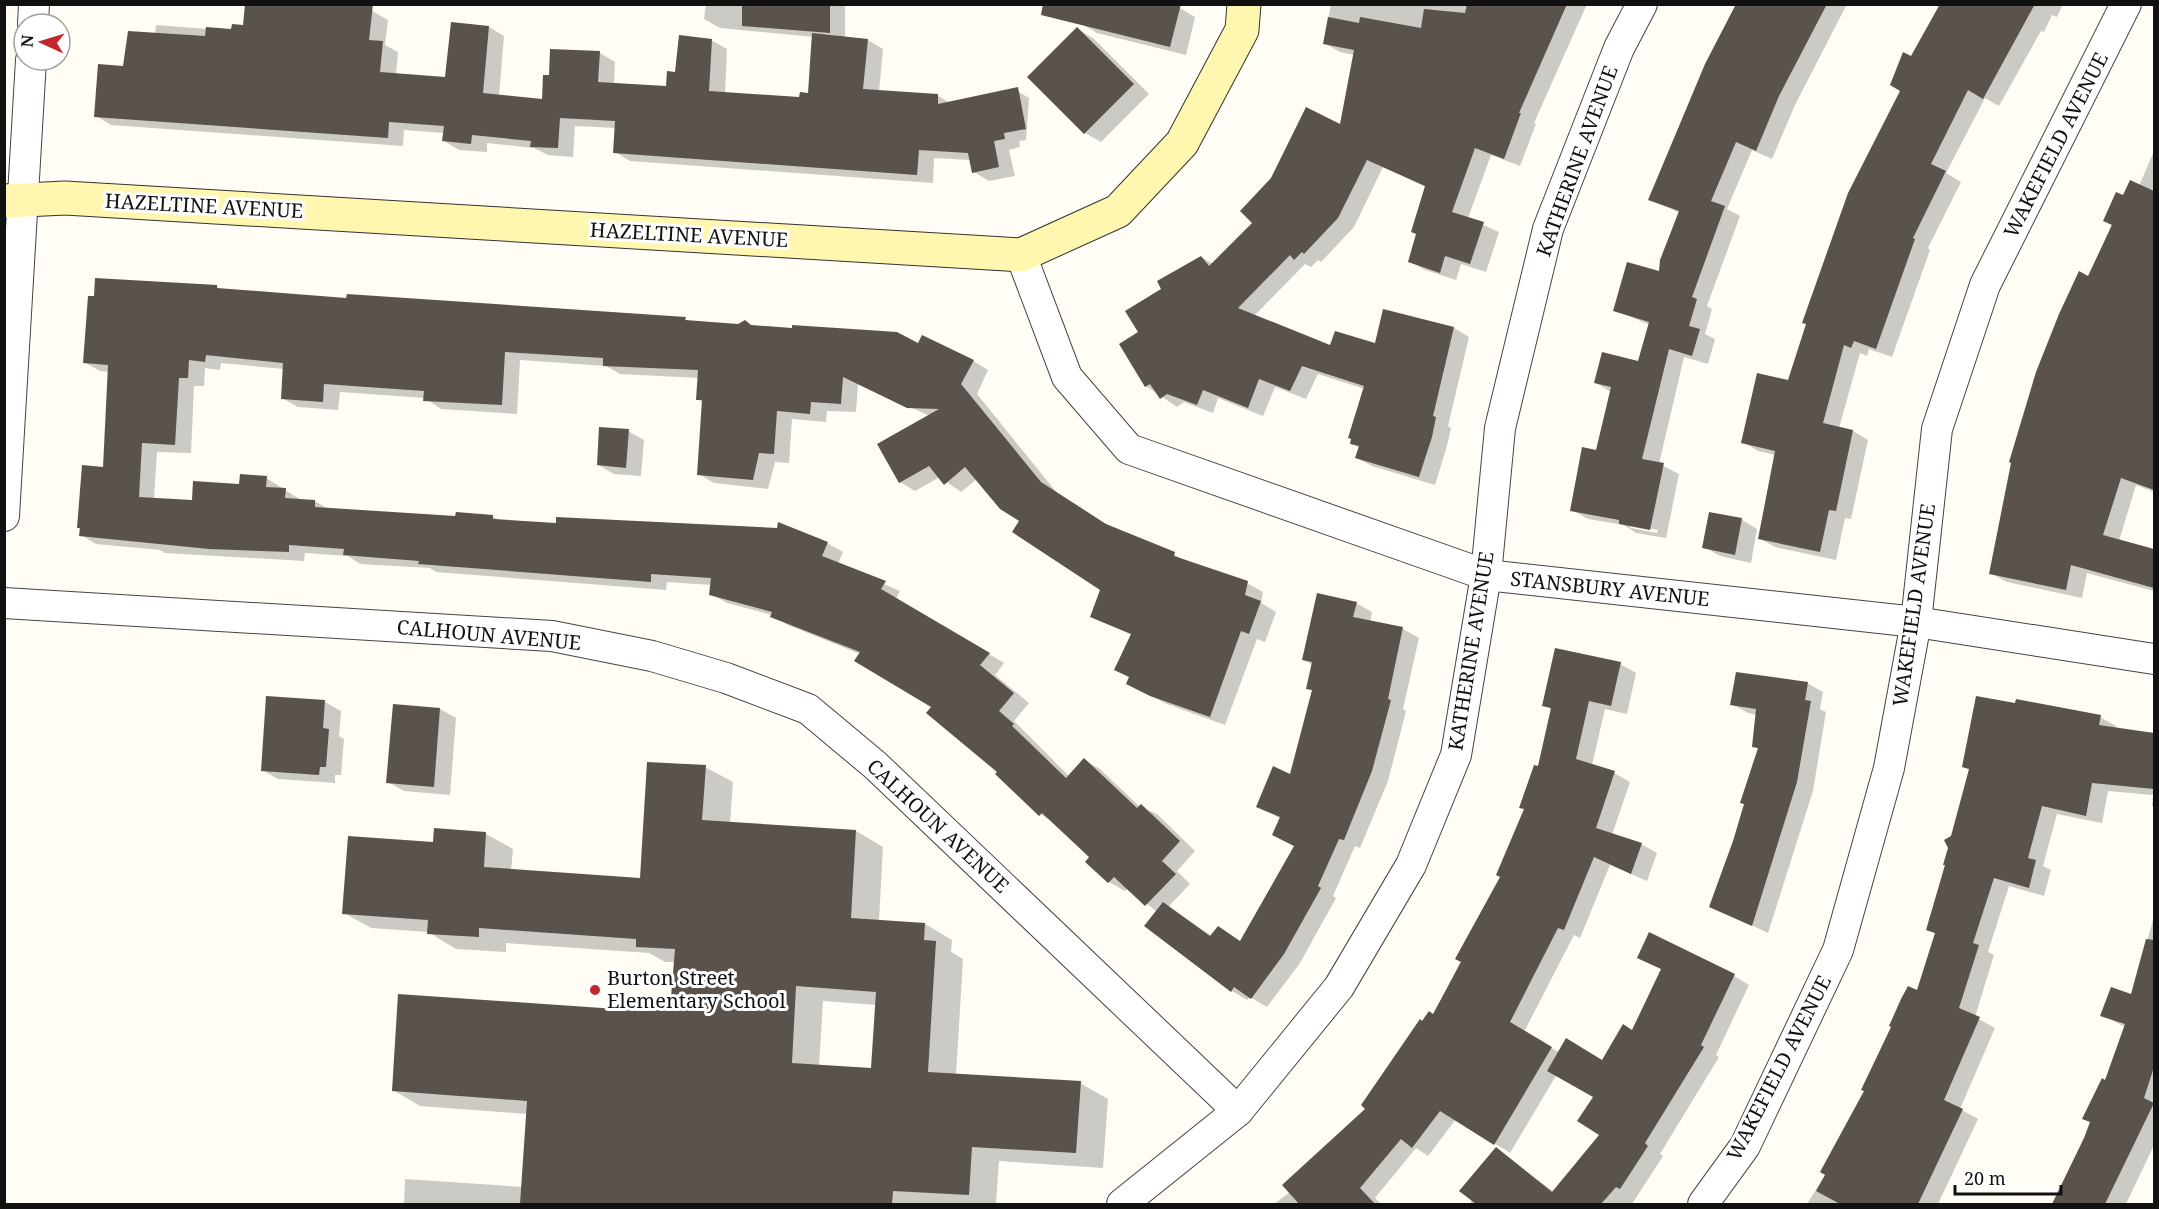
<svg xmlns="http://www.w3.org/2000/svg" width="2159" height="1209" font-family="'Noto Serif',serif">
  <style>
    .shadow { fill: #0003; fill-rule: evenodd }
    .building { fill: #5a524d; fill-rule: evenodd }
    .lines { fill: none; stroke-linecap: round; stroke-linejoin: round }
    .street-casing { stroke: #444; stroke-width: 32 }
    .secondary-casing { stroke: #333; stroke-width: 35 }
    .street { stroke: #fff; stroke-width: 30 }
    .secondary { stroke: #fff6b0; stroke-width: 33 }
    .poi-dot { fill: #c4262e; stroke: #fff; stroke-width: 2 }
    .labels { text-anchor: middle; stroke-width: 6; stroke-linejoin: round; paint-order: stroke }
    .street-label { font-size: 20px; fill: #111; stroke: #fff }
    .poi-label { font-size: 20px; fill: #111; stroke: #fff; text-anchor: start }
  </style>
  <rect width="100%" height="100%" fill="#fffdf5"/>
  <g class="shadow">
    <polygon points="314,4 372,11 388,20 385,45 398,52 396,74 447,78 489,27 504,36 499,96 543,100 550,77 600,53 615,62 614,84 667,87 677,73 711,40 727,49 725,94 801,99 809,94 813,37 720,28 704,19 706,4 845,4 845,38 868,40 883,49 879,92 938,96 950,103 1014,89 1029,98 1026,140 1019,141 1020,147 1009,150 1015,176 989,181 974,172 971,160 934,158 933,183 630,161 615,152 616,128 575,126 573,157 548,155 534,148 487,143 487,152 459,150 444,141 444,133 404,130 403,146 111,125 96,116 124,68 155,35 156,25 233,31"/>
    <polygon points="1331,4 1587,4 1534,123 1536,124 1520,166 1491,155 1468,218 1499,232 1486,272 1461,264 1456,280 1425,270 1409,261 1418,234 1426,187 1383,167 1354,227 1321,262 1318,260 1311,267 1305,264 1254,316 1331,347 1376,345 1384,311 1454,328 1469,337 1448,426 1451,428 1447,446 1435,485 1372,466 1357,458 1360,448 1351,443 1365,389 1318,374 1306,399 1275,387 1263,416 1218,398 1213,413 1184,402 1177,407 1146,386 1140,333 1163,289 1201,257 1213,264 1254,223 1341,126 1354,55 1340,52 1324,43"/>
    <path d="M1738,4H1847L1795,105L1772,159L1752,150L1727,209L1740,216L1707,306L1712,309L1705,334L1715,339L1708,364L1684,357L1659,464L1679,474L1666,538L1636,533L1624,525L1588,519L1572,510L1597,452L1611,392L1596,383L1639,363L1650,325L1615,310L1661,273L1680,213L1650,199ZM1628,524L1658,530L1657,533L1631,528Z"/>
    <polygon points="1949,4 2063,4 2057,17 2052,15 2044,32 2041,31 1999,106 1985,98 1946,173 1961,182 1928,248 1930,250 1892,357 1869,349 1867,356 1860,353 1839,428 1853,431 1868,440 1851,519 1845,518 1836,560 1775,547 1759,538 1776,455 1758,451 1743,442 1789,382 1902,91 1912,58"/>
    <polygon points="1180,8 1195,17 1186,55 1097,33 1082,24"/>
    <polygon points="1077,29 1093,38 1149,94 1101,142 1085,133"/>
    <polygon points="2154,151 2154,336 2140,369 2148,380 2154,383 2154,492 2136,485 2119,541 2154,551 2154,591 2087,573 2082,598 2007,582 1991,573 2089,278 2123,197 2139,186"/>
    <polygon points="216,286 222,290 348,299 685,319 691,322 919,345 973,361 988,370 977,394 1057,493 1110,527 1190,562 1247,583 1263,592 1261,603 1276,612 1265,642 1257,639 1225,725 1167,704 1143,692 1131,677 1132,635 1091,616 1102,589 1021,521 977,479 961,492 940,477 915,491 900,482 930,416 858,384 856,412 827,411 826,422 792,419 789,463 775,462 768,489 714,483 699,474 704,403 697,399 699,378 620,374 606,366 520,360 517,414 441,409 425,398 340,392 338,410 298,407 282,398 284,369 221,363 220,370 205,368 204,386 194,386 191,453 157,452 154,499 193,502 266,478 301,500 315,501 328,509 457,518 457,514 493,517 500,520 827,543 843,552 838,564 900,591 896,599 1004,663 995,675 1029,703 1014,721 1069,776 1084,760 1100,769 1140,807 1157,814 1195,851 1177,871 1190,884 1168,907 1212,936 1218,928 1241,942 1295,846 1281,819 1258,806 1291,776 1313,691 1308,688 1313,665 1304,660 1356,603 1372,612 1370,622 1403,629 1419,638 1403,709 1406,711 1388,781 1360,848 1355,846 1333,896 1336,898 1300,963 1267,1007 1250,997 1247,1000 1232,991 1146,926 1157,912 1128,888 1125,891 1109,882 1087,862 1091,857 1055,823 1040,814 933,706 860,654 788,625 772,615 727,603 711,594 712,585 667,582 666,590 436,572 430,568 360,564 348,556 305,553 304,561 165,553 160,550 96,544 81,535 79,528 104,469 110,372 100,371 84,362"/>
    <polygon points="628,431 644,440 641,476 614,474 598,465"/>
    <polygon points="1711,514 1742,520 1757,529 1751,563 1720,556 1704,547"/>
    <polygon points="1620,664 1636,673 1627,714 1605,709 1592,765 1614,773 1630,782 1612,835 1641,844 1657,853 1647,881 1610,865 1580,938 1574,935 1524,1032 1560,1053 1603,1062 1633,1032 1662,969 1639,957 1734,976 1749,985 1716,1055 1719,1057 1660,1154 1663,1156 1632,1204 1470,1204 1496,1149 1554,1192 1601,1135 1595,1096 1557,1074 1510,1153 1456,1119 1428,1156 1416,1148 1375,1198 1381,1204 1274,1204 1290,1192 1367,1109 1423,1022 1434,1015 1502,877 1540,768 1552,710 1544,705"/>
    <polygon points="1807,683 1823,692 1820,709 1826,712 1813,791 1768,933 1711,906 1735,841 1759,749 1753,746 1757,715 1748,713 1732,704"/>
    <polygon points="325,702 341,711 339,736 344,739 341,775 335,775 335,783 278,779 262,770"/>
    <polygon points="440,709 456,718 450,795 404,791 388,782"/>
    <polygon points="2100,717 2116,726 2115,729 2154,733 2154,807 2152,806 2153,795 2108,791 2102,823 2057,814 2043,866 2051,870 2044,896 2009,886 1988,952 1994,955 1975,1017 1995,1028 1960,1109 1978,1119 1938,1204 1807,1204 1826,1174 1918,992 1936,934 1927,929 1947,865 1970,770 1963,767"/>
    <path d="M705,767L733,782L730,823L856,831L883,847L879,921L925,924L952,940L951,952L963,959L956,1075L1080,1083L1108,1099L1103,1168L999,1161L996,1204H404L405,1179L523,1187L528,1114L420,1106L393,1090L672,1010L675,962H665L649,953L506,943V952L456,949L428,932L371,928L344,913L434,844L486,834L513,849L511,871L641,880ZM823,1001L877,1005L873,1069L819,1066Z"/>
    <polygon points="2154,916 2154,1145 2126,1204 2052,1204 2086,1139 2091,1123 2084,1119 2106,1082 2125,1027 2102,1015 2132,996"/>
  </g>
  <g class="building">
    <polygon points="245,4 373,4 369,40 383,41 380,72 445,77 451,22 489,26 483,93 542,99 543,75 549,75 550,49 600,51 598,82 666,86 667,71 675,72 679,35 712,39 709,91 799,97 800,92 808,93 812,33 868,39 863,89 938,94 938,104 1018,87 1026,129 1004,133 1005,139 994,141 999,167 972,173 968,153 919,150 917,175 613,153 615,121 560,118 558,148 530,147 531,141 472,135 471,144 442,141 444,126 389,122 388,138 94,117 98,64 123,66 128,31 205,36 206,27 231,29 232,24 243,25"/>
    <polygon points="742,4 830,4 830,33 742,26"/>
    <polygon points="1043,4 1181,4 1170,47 1041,15"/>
    <polygon points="1467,4 1567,4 1519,113 1521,113 1504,159 1475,148 1452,212 1484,222 1470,264 1445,256 1440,273 1408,262 1416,234 1411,232 1425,186 1367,160 1338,218 1304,254 1302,252 1294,260 1290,255 1238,308 1330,345 1335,331 1375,343 1383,309 1454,327 1433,416 1436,417 1432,437 1419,477 1355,458 1359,446 1350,444 1351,439 1348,438 1364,386 1302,366 1290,391 1259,379 1248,408 1203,390 1197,405 1167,394 1160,399 1150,384 1145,387 1119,344 1138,332 1125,311 1161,289 1157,281 1201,256 1209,266 1252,223 1240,211 1271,178 1306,107 1340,124 1354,50 1323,44 1328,17 1359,23 1360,17 1421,28 1424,9 1465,13"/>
    <polygon points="1736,4 1827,4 1779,96 1756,151 1736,142 1711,201 1725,206 1692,297 1697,299 1689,326 1700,329 1692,356 1669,349 1642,459 1664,463 1650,530 1619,524 1619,520 1570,511 1582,447 1596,450 1611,387 1594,383 1602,352 1638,361 1649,322 1613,311 1627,262 1659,271 1660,260 1679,211 1648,200 1705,64"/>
    <polygon points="1940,4 2035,4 1983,99 1968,90 1931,164 1946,171 1913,238 1915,239 1876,349 1854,341 1851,348 1844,345 1823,423 1853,430 1836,511 1829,510 1820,552 1758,539 1775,451 1741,443 1757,373 1788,380 1806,324 1802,323 1848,193 1900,91 1890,85 1903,52 1911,56"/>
    <polygon points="1077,27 1134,84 1084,134 1027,77"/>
    <polygon points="2130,180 2154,191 2154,490 2121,478 2103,535 2154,549 2154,588 2071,565 2066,590 1989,574 2011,463 2009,462 2036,372 2059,314 2079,271 2088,276 2112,225 2103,221 2116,192 2123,195"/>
    <polygon points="95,278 217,285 217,288 346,298 347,294 686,317 685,320 738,324 745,320 751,325 792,328 792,325 897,332 918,343 922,335 974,360 961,384 1041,482 1106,524 1175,552 1174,556 1248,581 1245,595 1261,601 1249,634 1241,631 1210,717 1150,696 1126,684 1129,677 1114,670 1131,634 1090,617 1100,590 1012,532 1019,521 1000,509 965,467 944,485 929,466 899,483 877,444 939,409 907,408 843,377 841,404 811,402 810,414 777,411 774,454 759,453 753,480 697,475 702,400 696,400 698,370 603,366 603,358 505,352 502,405 423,401 424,391 324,384 323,402 281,399 283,363 206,355 205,362 189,360 188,378 179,378 175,445 142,443 139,497 192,500 193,481 239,484 240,474 267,476 266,487 286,488 285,498 315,500 315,507 455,516 456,512 493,515 493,519 556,523 556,517 777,528 778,522 828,542 822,556 886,581 881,589 990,653 980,665 1014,693 999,711 1014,724 1012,726 1066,778 1084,758 1137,808 1141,804 1180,841 1162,861 1176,874 1145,906 1114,877 1108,883 1085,862 1089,857 1042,813 1039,816 995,774 997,772 926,713 931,707 854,661 860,652 770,617 772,612 709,595 711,578 651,574 651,582 418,564 419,561 343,555 344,549 289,545 289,552 209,549 79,536 80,528 77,528 82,465 103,467 108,365 83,363 88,296 94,296"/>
    <polygon points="599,427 629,429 626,468 597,465"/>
    <polygon points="1709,512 1742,518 1735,555 1702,548"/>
    <polygon points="1317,593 1357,602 1353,617 1403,627 1388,699 1391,700 1372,771 1344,840 1339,839 1318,886 1321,888 1284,954 1251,999 1234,987 1231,992 1144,926 1163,902 1210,936 1218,926 1240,941 1294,846 1272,835 1280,817 1256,807 1273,766 1290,774 1312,690 1306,689 1312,662 1302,660"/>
    <polygon points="1555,648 1621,662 1611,706 1589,701 1576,759 1615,771 1596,828 1642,843 1631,874 1594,857 1564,930 1558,928 1510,1022 1552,1047 1494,1145 1440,1111 1412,1148 1401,1139 1360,1188 1375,1204 1299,1204 1282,1185 1365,1109 1361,1105 1420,1019 1422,1021 1429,1011 1433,1014 1461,962 1455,959 1500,877 1496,875 1524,809 1519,808 1534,765 1538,766 1551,708 1542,706"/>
    <polygon points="1736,672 1808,682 1805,700 1811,701 1797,782 1752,926 1709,907 1733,841 1744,804 1740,803 1758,748 1752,747 1756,709 1730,705"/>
    <polygon points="266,696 325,700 323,728 329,729 326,767 320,767 319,775 261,771"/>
    <polygon points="1976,696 2015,703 2016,699 2101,715 2099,725 2154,733 2154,789 2092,783 2086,816 2042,806 2028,858 2036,860 2029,888 1994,878 1973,943 1979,945 1959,1008 1980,1017 1944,1100 1963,1109 1918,1204 1840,1204 1816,1191 1825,1175 1820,1172 1864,1091 1861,1090 1891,1027 1889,1026 1901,999 1908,986 1917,990 1935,933 1926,930 1945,865 1943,865 1948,848 1944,840 1951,836 1969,769 1962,767"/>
    <polygon points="393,704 440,708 434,787 386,783"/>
    <path d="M647,762L706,765L702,820L856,830L851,918L925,923L924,940L936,941L928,1072L1081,1081L1076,1153L972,1147L969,1195L893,1191L892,1204H520L527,1101L392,1091L398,994L631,1010L632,1007L670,1009L675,949L636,947V939L479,928V937L427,934L428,920L342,914L348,836L433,842L434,828L486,832L484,867L640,878ZM796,986L876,992L871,1068L792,1063Z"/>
    <polygon points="1649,932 1735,974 1701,1045 1704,1047 1645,1143 1648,1146 1620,1189 1616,1187 1601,1204 1476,1204 1459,1191 1496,1147 1552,1192 1599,1135 1577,1121 1593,1097 1547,1071 1566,1038 1602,1060 1623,1024 1632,1030 1661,969 1637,958"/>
    <polygon points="2146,939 2154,940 2154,1067 2144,1098 2154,1103 2105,1204 2052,1204 2084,1138 2090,1122 2082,1119 2102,1078 2105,1080 2125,1024 2100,1016 2111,987 2131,994"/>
  </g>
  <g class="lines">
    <defs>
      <g id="street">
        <polyline points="33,24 34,4"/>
        <polyline points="1021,255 1067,377 1129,449 1486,575 1916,622 2154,659"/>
        <polyline points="4,516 31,60"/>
        <polyline points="4,603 552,636 652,656 726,678 808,709 875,765 1238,1111"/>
        <polyline points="1122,1204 1238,1111 1339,987 1411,865 1456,755 1486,575 1500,428 1548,229 1619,48 1642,4"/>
        <polyline points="1703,1204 1745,1146 1838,950 1889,768 1916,622 1937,429 1985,285 2126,4"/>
      </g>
      <polyline id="secondary" points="4,201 65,198 1021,255 1118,211 1182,143 1242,30 1244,4"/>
    </defs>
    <use href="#street" class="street-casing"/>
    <use href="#secondary" class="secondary-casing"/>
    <use href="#street" class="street"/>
    <use href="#secondary" class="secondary"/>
  </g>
  <circle class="poi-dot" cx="595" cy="990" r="6"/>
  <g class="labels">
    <g class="street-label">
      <text transform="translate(2056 145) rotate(-63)" y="7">WAKEFIELD AVENUE</text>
      <text transform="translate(1577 161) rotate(-70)" y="7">KATHERINE AVENUE</text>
      <text transform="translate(204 206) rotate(3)" y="7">HAZELTINE AVENUE</text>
      <text transform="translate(689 235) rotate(3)" y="7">HAZELTINE AVENUE</text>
      <text transform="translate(1610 589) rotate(6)" y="7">STANSBURY AVENUE</text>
      <text transform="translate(1914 605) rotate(-82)" y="7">WAKEFIELD AVENUE</text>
      <text transform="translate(489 635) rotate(5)" y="7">CALHOUN AVENUE</text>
      <text transform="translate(1471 651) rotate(-81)" y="7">KATHERINE AVENUE</text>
      <text transform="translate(938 826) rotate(43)" y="7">CALHOUN AVENUE</text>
      <text transform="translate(1779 1068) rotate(-63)" y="7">WAKEFIELD AVENUE</text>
    </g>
    <g class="poi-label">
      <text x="607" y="985">Burton Street<tspan x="607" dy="23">Elementary School</tspan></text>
    </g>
  </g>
  <rect width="2159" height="1209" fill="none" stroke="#111111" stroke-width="12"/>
  <g transform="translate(42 42) rotate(274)"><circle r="28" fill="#ffffff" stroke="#a0a0a0" stroke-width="1.5"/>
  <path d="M0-4.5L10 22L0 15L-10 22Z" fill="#c4262e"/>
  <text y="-9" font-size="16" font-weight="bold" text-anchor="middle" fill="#111111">N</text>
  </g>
  <path d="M1955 1185v9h106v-9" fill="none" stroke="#111111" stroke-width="3"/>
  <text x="1964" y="1185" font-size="18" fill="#111111" stroke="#ffffff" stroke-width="4.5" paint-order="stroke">20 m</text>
</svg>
